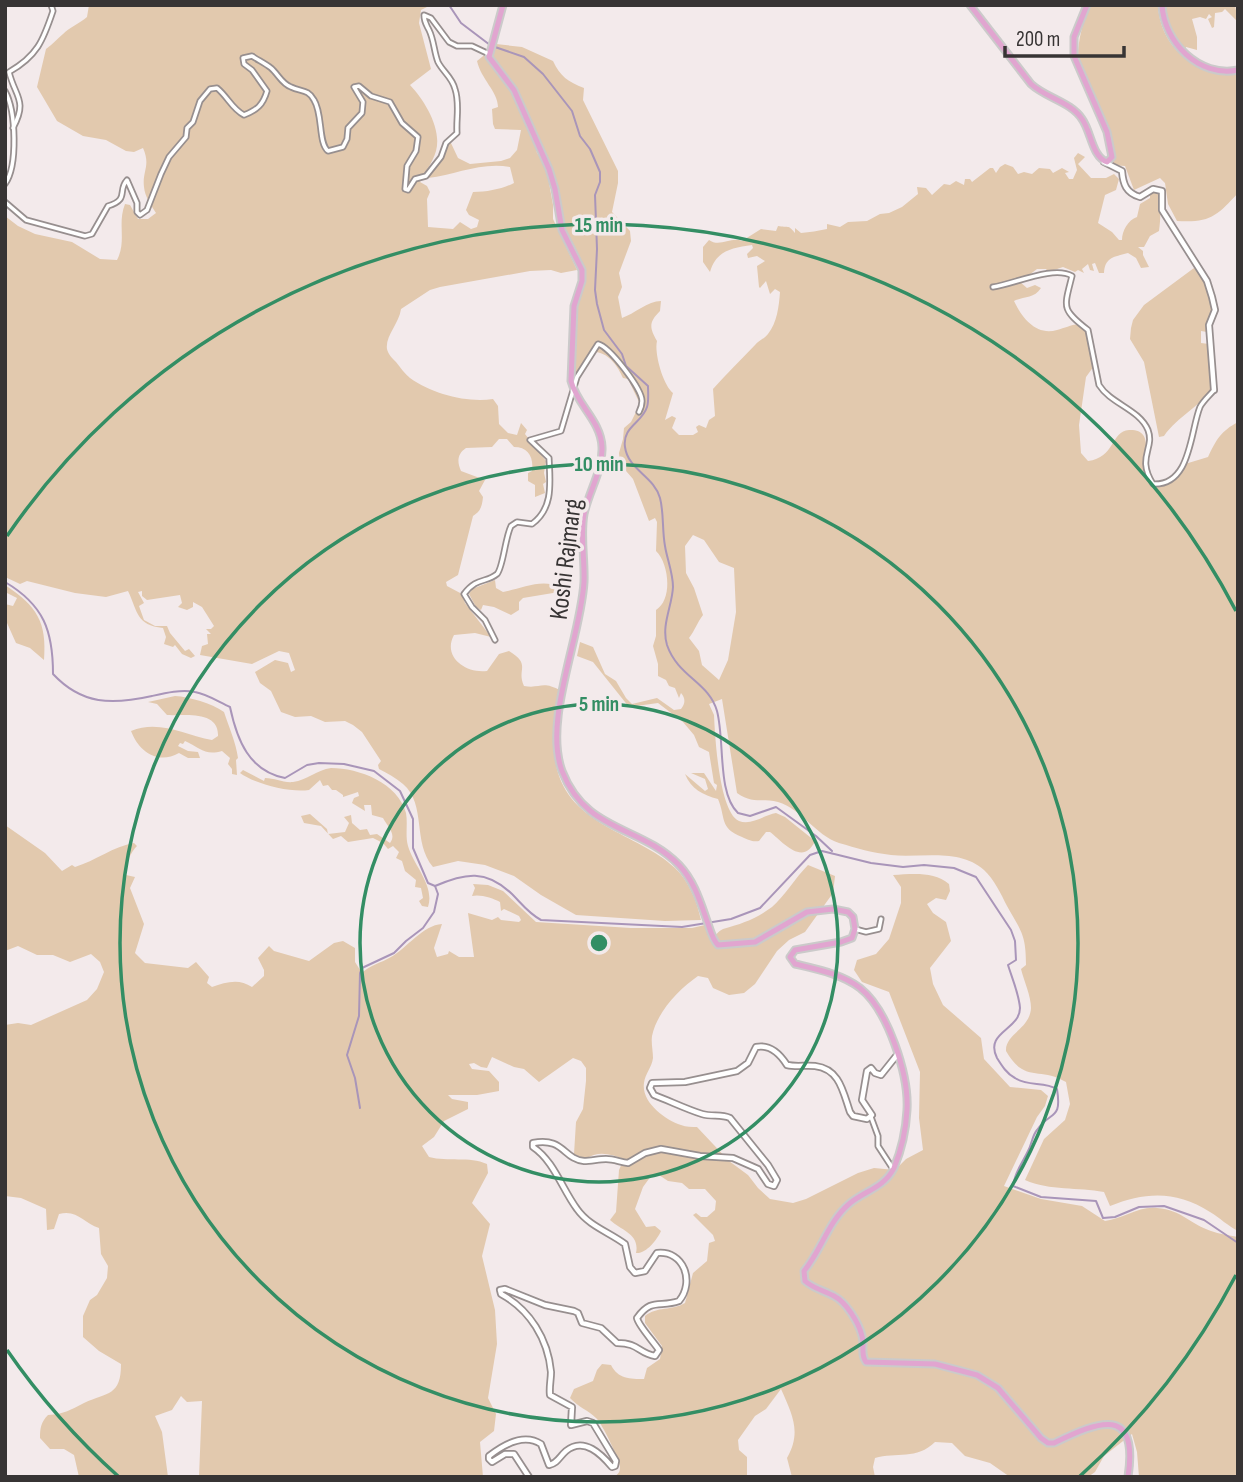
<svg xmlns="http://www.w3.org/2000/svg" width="1243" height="1482" font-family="'Sofia Sans Condensed',sans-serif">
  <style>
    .green { fill: #e2c9ae; fill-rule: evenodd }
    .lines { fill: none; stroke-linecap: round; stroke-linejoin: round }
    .stream { stroke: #a995b9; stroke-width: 2 }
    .minor-casing { stroke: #978f8f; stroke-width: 7 }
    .tertiary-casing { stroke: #978f8f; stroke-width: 8 }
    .primary-casing { stroke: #cbcaca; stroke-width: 9 }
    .minor { stroke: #fff; stroke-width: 3.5 }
    .tertiary { stroke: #fff; stroke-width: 4.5 }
    .primary { stroke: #e1a5d0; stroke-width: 5 }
    .ring { fill: none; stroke: #338e64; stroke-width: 3.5 }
    .labels { text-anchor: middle; stroke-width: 7; stroke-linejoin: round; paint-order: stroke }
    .street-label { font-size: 26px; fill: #373434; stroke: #f3eaeb }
    .centre { fill: #338e64; stroke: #f3eaeb; stroke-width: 3.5 }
    .ring-label { font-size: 21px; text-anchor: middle; font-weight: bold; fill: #338e64; stroke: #f3eaeb; stroke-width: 7; stroke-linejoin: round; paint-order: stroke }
  </style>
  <rect width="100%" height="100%" fill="#f3eaeb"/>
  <g class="green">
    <path d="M89,5H431L421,10L419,23L431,69L410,85C425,101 442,129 436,151C433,162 425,172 420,182L427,186L430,192L427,199L428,227L453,229L460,222L471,229L477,227L479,220L469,215L466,210L473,192C488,192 502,189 514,183L510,167C480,162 456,175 428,178L442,158L446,144L450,141L458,158L470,164L501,161L510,158L517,150L521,130L495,129L493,124L492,109L498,107C498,92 481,79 477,61L488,52L491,64L510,89L534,141L537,153L546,166L553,205V219L577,270L561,273L551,270L530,271L440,287L430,290L401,309C399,324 385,336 387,349C388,354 392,358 396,362C400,367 405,374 410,378C432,394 467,403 493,399L498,406L499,424L508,433L517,435L521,423L527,430L525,434L546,461L544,473L546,482L543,484L545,493L535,497V485L528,481V473L532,471C534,457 528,447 514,447L507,439H499L492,447L466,448C457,454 457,462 461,471L485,480L479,491L483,497C482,506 481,511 473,516L458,575L446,582L447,586L462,594L465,603L491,637L475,633L454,635C442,657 466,674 487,671L499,654L509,651C532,665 516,669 524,686C541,689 542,680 561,691C557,716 551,739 556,765C569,827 637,832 675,868C689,881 697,902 701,920L665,921L576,915L541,895L514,876L485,865L458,861L433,867C412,842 427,805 403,784C396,778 387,773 379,769L378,765L381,761L362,732L353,725L345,721L325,722L311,716L295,717L281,712L271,691L260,683L255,672L275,660L288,663L291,672L295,670L289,653L279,651L252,664L200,655L202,646L208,644L207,634H211L206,629H211L214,626L202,607L193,602V607L187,610L178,607L182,603L180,595L147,600L142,596V591L138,592L144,603L139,606L144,620L155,626H167L170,633L185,651L189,649L195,656L191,658L182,654L175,645L173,647L164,644L166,637L163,628C136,625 138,612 128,591L106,597L75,593L27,581L20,584L5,577V216L18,226L35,234L72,242L100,259L117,260C127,241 117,224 125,204L130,205L138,219H148L156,213C151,205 145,197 144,187C142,171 151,166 143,148L134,152L126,151L106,140L83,136L57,121L37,87L46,49C53,44 57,39 63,34C70,27 80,23 87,17Z"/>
    <path d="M1090,5H1158C1160,48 1196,76 1238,75V193C1217,216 1210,223 1177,221L1168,204L1165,183L1160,178L1134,190L1125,166L1111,165L1114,156L1078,58C1078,38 1083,23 1090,5Z"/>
    <polygon points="1164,5 1235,5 1238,22 1225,9 1222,12 1215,13 1214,27 1212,28 1208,19 1212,17 1209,14 1206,19 1200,17 1192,19 1197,37 1197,50 1186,47 1185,50 1181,48 1167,26"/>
    <path d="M496,44L522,47L553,61C560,76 568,82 584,88L583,100L618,171V183L612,212L630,231L631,241L619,273L622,287L618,297L622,318C634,314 648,301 661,301L660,311C649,322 649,327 657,341C654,353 663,385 673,393L665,420L672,416L676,418L672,428L679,435H693L698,432L696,427L699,425L706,428L709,420L715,416L713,389C726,374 741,360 755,345C758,341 764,339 768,334C777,323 779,306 780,292L775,289L770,294L766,281L760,288L759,287L757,266L765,261L757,256L748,258L747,254L753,248L752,245C731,248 716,251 710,272L703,262V247L709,240C720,248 731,236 742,241L761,229L776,231L778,226C788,228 788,224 795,233V228L801,233C810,232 818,231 827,229V224L840,227L848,222L867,221L880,214L889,213L902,207L918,194L917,187L926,188L932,195L944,184L950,185L956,181L964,185L965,179H970L972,182L990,168H993L996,173L1000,167L1005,164L1013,167L1018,174L1024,172L1032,174L1039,168L1050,169L1053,173L1062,168L1069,172L1065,173L1069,179H1073L1077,170L1074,158L1078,153L1085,157L1078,164L1091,178H1106L1114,174L1119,179L1116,190L1105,195L1098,223L1112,232L1119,240H1122C1122,231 1128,220 1137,217L1140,204L1150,198V194L1154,190L1161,192C1160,208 1161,218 1159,231L1150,236L1144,247H1138L1143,251V255L1149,267L1141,268L1136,258L1128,253C1114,257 1105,257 1104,273H1099L1095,263L1092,264L1094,271L1090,270L1088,264L1082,269L1084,273L1078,270L1075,272L1063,267L1048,272L1046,269H1037L1020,282L1027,288L1035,285L1041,288C1034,299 1024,296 1014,301C1022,318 1036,336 1057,330C1065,328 1070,325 1079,324L1087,330L1094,366L1086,377L1079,425L1081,453L1088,461C1115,458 1111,431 1129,430C1154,429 1144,454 1145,468C1146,473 1148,478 1150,483L1157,486L1175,479L1185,464L1208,457C1216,440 1221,431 1238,422V1231C1228,1226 1220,1218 1210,1212C1176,1190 1145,1192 1110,1206L1104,1192C1078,1187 1050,1191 1025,1180L1044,1139L1065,1120L1070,1104L1066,1082C1040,1066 1025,1084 1006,1051C1005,1034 1030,1029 1031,1008C1031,996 1024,981 1021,969L1026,965C1026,934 1021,931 1007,906C1001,894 994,879 984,870C960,848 920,858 891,855C873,853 856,848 839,843C815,835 802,809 778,802C761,798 752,804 737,793L722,699L709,704L714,715C715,736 719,812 739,821C751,826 764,815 776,813L785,817L815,841C803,867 783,842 770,832H766L759,841C752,842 749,840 742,837C719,828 726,818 718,799C703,795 691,789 685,774L705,791L708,789L705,779L691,773H704L716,791L717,785L714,783L709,752L699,747L694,735L683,722L658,703L629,707L593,662L577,656L580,642L593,647L605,674L616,681L626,698L632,704L657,698L674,710L681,709C685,704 686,699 681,693L679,698L675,688L669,686L666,680L658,676V664L653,646L656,636V610C673,600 669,563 656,551L657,522L655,518L649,521L633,479L620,464L619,453L623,439L624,428L631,422L640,404L628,379L623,378C618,367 610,354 596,352C586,363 579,376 577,390L572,372L575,311L584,280V267L561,222L557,182L533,126L490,55ZM693,535L704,540L719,562L734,568L736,612L728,660L719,680L702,665L699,651L689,638C695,630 697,623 703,615L694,588L686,573L685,546Z"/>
    <path d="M1194,268L1204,280L1214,309L1207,332L1201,331V343L1209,344L1213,387C1200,407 1178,416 1164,436L1159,437L1144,362L1130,339L1131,328L1133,320L1144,305Z"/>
    <path d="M495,580L496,588L503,592C520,589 542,578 559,587V592L523,598L519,602V610L511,615L494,607L483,605L481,610L476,607L469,594L472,589Z"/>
    <path d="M5,585C37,606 47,622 44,660L30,648L16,643L7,623L5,604L13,606L17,598L5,592Z"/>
    <path d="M175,696C190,697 211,703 224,712C229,727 236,743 238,758L236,760L237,775L232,774V769L228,764L230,758L222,751C205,756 200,748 185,741L183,744L180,743L178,746L188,751L198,752L200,758H188L179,753C158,765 139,752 131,731C159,719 185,735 212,740L218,736C219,710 184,716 167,715L157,704L148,702Z"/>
    <path d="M331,768C359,768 398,783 406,813C408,824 405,835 408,846C414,866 435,886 428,907L422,906L419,901L423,898L421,888L415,887L416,880L405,871L402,861L396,858L399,852L393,846L388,849L383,843L373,838L348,842L341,836L333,839L321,826L304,823L301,816L310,814L327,829L328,834L345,832L349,823L344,817L351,815L352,823L360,830L367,829L370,835L377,834L390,843C397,834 387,826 383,818L372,815L371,805H364L365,811L352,803L354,798L359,796L358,792L343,797V795L336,790H332L328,785L323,786L320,780L309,790C290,793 255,784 240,773L243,770L264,781L265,778C275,778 283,783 293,782C307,780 317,770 331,768Z"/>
    <path d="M5,825L45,853L62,871L72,865L75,867C95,861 114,846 134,843L137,846C130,853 125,865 126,875L135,877L130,888L144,924L135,953L145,963L188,968L196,962L209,977L207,983L212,987C226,982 239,978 252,987L264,976V970L258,958L269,946L274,951L309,961L334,943L343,941L355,948V962L362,973C370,965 381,963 391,957C407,948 423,925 442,924L434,948L437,957L448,954L449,951L459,957H474L468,913L492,920L498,917L501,920L519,922L521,920L519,916L504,909L501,911L500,902C493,898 480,894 472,896L475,888L473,884L488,885L503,891L536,922L631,928H692L705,925L710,939C716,936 718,931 723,929C743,923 754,920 772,907C783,898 796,877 808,865L835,876L833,893L805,932L789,940L777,951L755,984L744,993L729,995L713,988L708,978L698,976C679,989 657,1012 652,1036C651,1043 653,1051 653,1058C652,1067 645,1074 644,1083C641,1102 665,1120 681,1125C686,1127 692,1127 697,1127L729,1161L748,1175L758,1188L770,1199L793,1203L806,1199L858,1173L874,1168L895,1170L906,1159L923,1150L919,1118L920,1072L889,992L862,982L854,970L857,960L876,954L889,939L901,903V887L893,875C912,874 934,871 949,884L950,891L946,900L936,898L927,904L933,913L946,922L951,941L930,968L933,984L943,1005L981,1038L984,1059L1010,1087L1041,1090L1048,1096L1045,1106L1037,1117L1004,1186L1041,1199L1082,1206L1105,1221C1123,1219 1138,1206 1157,1208C1182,1210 1190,1224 1211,1231C1219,1234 1229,1235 1238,1237V1477H1139L1137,1452L1132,1434L1104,1456L1095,1472L1088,1477H1010L990,1463L965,1456L952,1443L935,1442C917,1460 896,1452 875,1458L873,1467L875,1477H792L787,1458C802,1432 792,1414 781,1389L766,1409L755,1416L738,1440L739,1450L747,1457V1477H615C618,1473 620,1473 620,1467C620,1461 602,1423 596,1418C588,1410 578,1407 570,1398L574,1389L593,1381L597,1370L602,1364L611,1365C618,1379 630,1379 644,1379L647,1368L660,1359L662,1346L645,1323V1316C657,1306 672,1311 685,1303L693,1273L707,1261L709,1243L715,1241L713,1235L693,1215L696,1213L701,1217H707L715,1210L716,1201L705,1189H689L682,1183L668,1181L659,1175L651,1176L643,1187L635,1209L646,1227L655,1226L661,1231C657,1240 646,1254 636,1253C640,1234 622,1231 610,1220L616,1212L619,1170L624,1159C610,1154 599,1150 585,1159L574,1154L576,1122L583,1109L586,1081V1068L581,1061L573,1058L539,1082L524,1069L514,1067L492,1057L487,1068L481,1067L474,1063L469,1064L472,1069L489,1071L499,1082V1091L477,1095H448L452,1099L468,1102V1109L444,1121L434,1137L422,1146L429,1157C448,1162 469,1156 487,1164L488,1173L472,1203L490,1224L482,1256L495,1310L497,1344L488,1398L496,1414L494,1431L480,1442L483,1477H199L202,1401L187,1402L181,1396L172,1410L155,1416L162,1432L168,1477H79L74,1455L64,1449H50L40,1438C40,1428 41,1422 48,1415C65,1414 70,1410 84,1403C108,1392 121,1396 121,1364L99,1351L83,1337V1316L90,1300L97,1295L107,1278L108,1266L101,1254L99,1228C84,1223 77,1209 59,1214L54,1229L47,1230L46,1209L21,1198L5,1196V1025L18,1023L31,1025L87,1000L97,989L104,972L100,962L91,954L70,962L53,955H37L18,946L5,951Z"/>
  </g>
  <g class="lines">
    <g class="stream">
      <polyline points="449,5 461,23 490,45"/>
      <path d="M495,47L524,57L543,74L572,111L580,136L590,149L600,172V182L595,195L597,249L595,290L597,304L604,330L622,354L626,366L648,386C648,392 649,401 647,407C642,423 622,427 625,447C628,470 654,476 660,498C664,513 662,530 665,546C667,559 673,573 673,587C672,607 661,625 667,645C678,677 709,682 717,711C725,741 717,793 738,813L750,816L776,807L816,836L832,851"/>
      <path d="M5,582C44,605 53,631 53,674C82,705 112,705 152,696C165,693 182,689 195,692C207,694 219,702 230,707C237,740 249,771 285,778L307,765L319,763L344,764L374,771L400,791L413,819V848L428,883L435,886L438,894L434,912L423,928L406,941L394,953L362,968L360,973L359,1016L347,1055L355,1078L360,1108"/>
      <path d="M435,886C465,873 486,869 512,894C522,904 528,913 541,920L682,927L731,919L760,908L810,855L822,851L871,863L903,867L924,865L954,868L976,877L1011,930L1015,941L1016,960L1008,965C1012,978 1019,994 1020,1008C1020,1030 984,1032 997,1058C1002,1066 1007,1074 1015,1078C1028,1087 1044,1081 1057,1089C1062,1121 1051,1110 1037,1130C1032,1136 1032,1144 1028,1151C1022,1164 1015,1171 1013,1186L1041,1197L1096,1201L1103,1218L1115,1217L1139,1207L1164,1206L1204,1220L1238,1243"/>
    </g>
    <defs>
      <g id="minor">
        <path d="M5,91C16,111 18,166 5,184"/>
        <path d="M13,128C28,100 15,97 9,72C37,56 43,41 53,11L51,5"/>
        <path d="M5,202L26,220L85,236L92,234L108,206C130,199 117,191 127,180L137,203V212L140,215L147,210L161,174L169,157L186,137L187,128L193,122L200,101L210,89L217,88C228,97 232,109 244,115C257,110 263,105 267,91L252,70L244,64L243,58L252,56C258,60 266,64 271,68C278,74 282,84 291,87C301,92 308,89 314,100C323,114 318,143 328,151L343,147L347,139L348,128L362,113L363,102L354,87L359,86L371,96L390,102L402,123L418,137L416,151L407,166L405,189L408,190L415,179L426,176L441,157L446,143L457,133C456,118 460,104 455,89C452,77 443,72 438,62C434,52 434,40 429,30C426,24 424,22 424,15L431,18L449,42L457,46H472L489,54"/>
        <path d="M993,287C1014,284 1054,265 1072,276C1064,308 1061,309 1088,330L1099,385C1111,404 1139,409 1148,430C1155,449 1136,457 1153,484C1191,486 1190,432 1200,407C1203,401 1210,395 1214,390"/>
        <path d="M495,640L485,620L472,607L464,594C477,577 486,583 497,574C503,568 505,538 511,526L517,522L532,524C554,508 550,482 549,458L530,440L561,431L577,377L598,344C610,347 642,389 642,401C642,406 641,408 639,412"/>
        <polyline points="855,929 866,932 879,929 881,919"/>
        <polyline points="871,1117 878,1136 878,1146 893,1169"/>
      </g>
      <g id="tertiary">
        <path d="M1104,162L1122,171C1123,184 1126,193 1140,197L1153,189L1162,191V210L1207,281L1212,297L1215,310L1209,325L1214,390"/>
        <path d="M529,1477L514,1454H505L492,1462L489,1459V1456C503,1445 524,1433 541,1444L549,1465C558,1463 559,1457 566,1451C584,1436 602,1455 612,1467L615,1466L616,1461L593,1423L587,1421L571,1425L572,1407L550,1395C549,1387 551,1380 551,1372C548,1339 530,1310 501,1294L500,1290L505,1289L545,1305L574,1311L578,1313L582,1323L601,1328L617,1343C639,1343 638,1353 655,1356L659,1350C653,1341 638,1325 637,1318C652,1297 660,1308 679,1301C695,1282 684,1250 657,1253L645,1271L635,1273L630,1267L625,1244C609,1232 589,1226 577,1209C562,1189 554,1161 533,1147V1143C564,1137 563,1159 584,1161C591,1161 599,1159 606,1159C614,1159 620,1162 628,1163L645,1153L661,1149L700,1156L733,1158L758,1169L768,1184L774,1186L777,1180L768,1165L730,1118C721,1114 712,1117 702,1114C686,1109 670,1101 654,1095L650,1088L652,1083L685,1082L737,1071L748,1063L756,1047C770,1044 780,1054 787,1065C796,1067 806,1065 815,1066C840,1069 843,1092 850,1112L853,1116L867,1119L872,1115L862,1100L867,1071L871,1068L875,1073L881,1075L897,1055"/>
      </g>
      <g id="primary">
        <path d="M503,5L489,57L514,90L549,169L555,189L562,230L582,270V281L574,306L571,381C577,405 601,421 602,447C603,470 589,491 584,514C580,536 585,560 584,582C581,637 543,720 562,771C586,833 640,825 679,865C694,881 700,901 707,921C710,929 712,939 718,945L755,942L807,912L833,909L848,912L853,917L855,929L852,938L841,942L795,950L790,957L795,964C816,969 842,974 860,988C888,1010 909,1075 907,1110C906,1129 901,1151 894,1168C884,1188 864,1191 849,1204C828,1222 821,1251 804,1271L805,1281C814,1289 823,1290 834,1296C846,1302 859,1323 862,1336C865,1345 860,1354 866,1362L935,1364L977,1375L998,1388L1041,1438L1048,1443H1054C1099,1421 1139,1405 1128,1477"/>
        <path d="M970,5L1031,84C1046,98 1071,102 1082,119C1091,131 1092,157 1107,162L1112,157L1107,132L1074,56V37L1087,5"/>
        <path d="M1162,5C1164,42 1199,78 1238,70"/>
      </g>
    </defs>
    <use href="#minor" class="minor-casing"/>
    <use href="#tertiary" class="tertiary-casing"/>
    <use href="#primary" class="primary-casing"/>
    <use href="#minor" class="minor"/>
    <use href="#tertiary" class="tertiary"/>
    <use href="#primary" class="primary"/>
  </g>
  <g class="ring">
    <circle cx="599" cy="943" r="239"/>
    <circle cx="599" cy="943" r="479"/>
    <path d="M1236 1275A718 718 0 0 1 1079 1477M119 1477A718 718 0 0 1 7 1350M7 536A718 718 0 0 1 1236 611"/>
  </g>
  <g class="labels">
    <g class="street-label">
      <text transform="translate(565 559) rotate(-83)" y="9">Koshi Rajmarg</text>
    </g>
  </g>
  <circle cx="599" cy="943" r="10" class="centre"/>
  <g class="ring-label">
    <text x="599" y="232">15 min</text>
    <text x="599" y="471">10 min</text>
    <text x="599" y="711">5 min</text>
  </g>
  <rect width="1243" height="1482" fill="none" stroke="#373434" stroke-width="14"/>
  <path d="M1005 46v10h119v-10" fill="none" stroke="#373434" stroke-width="3.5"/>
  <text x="1016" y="46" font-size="21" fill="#373434" stroke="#f3eaeb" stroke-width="5" paint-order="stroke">200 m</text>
</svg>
